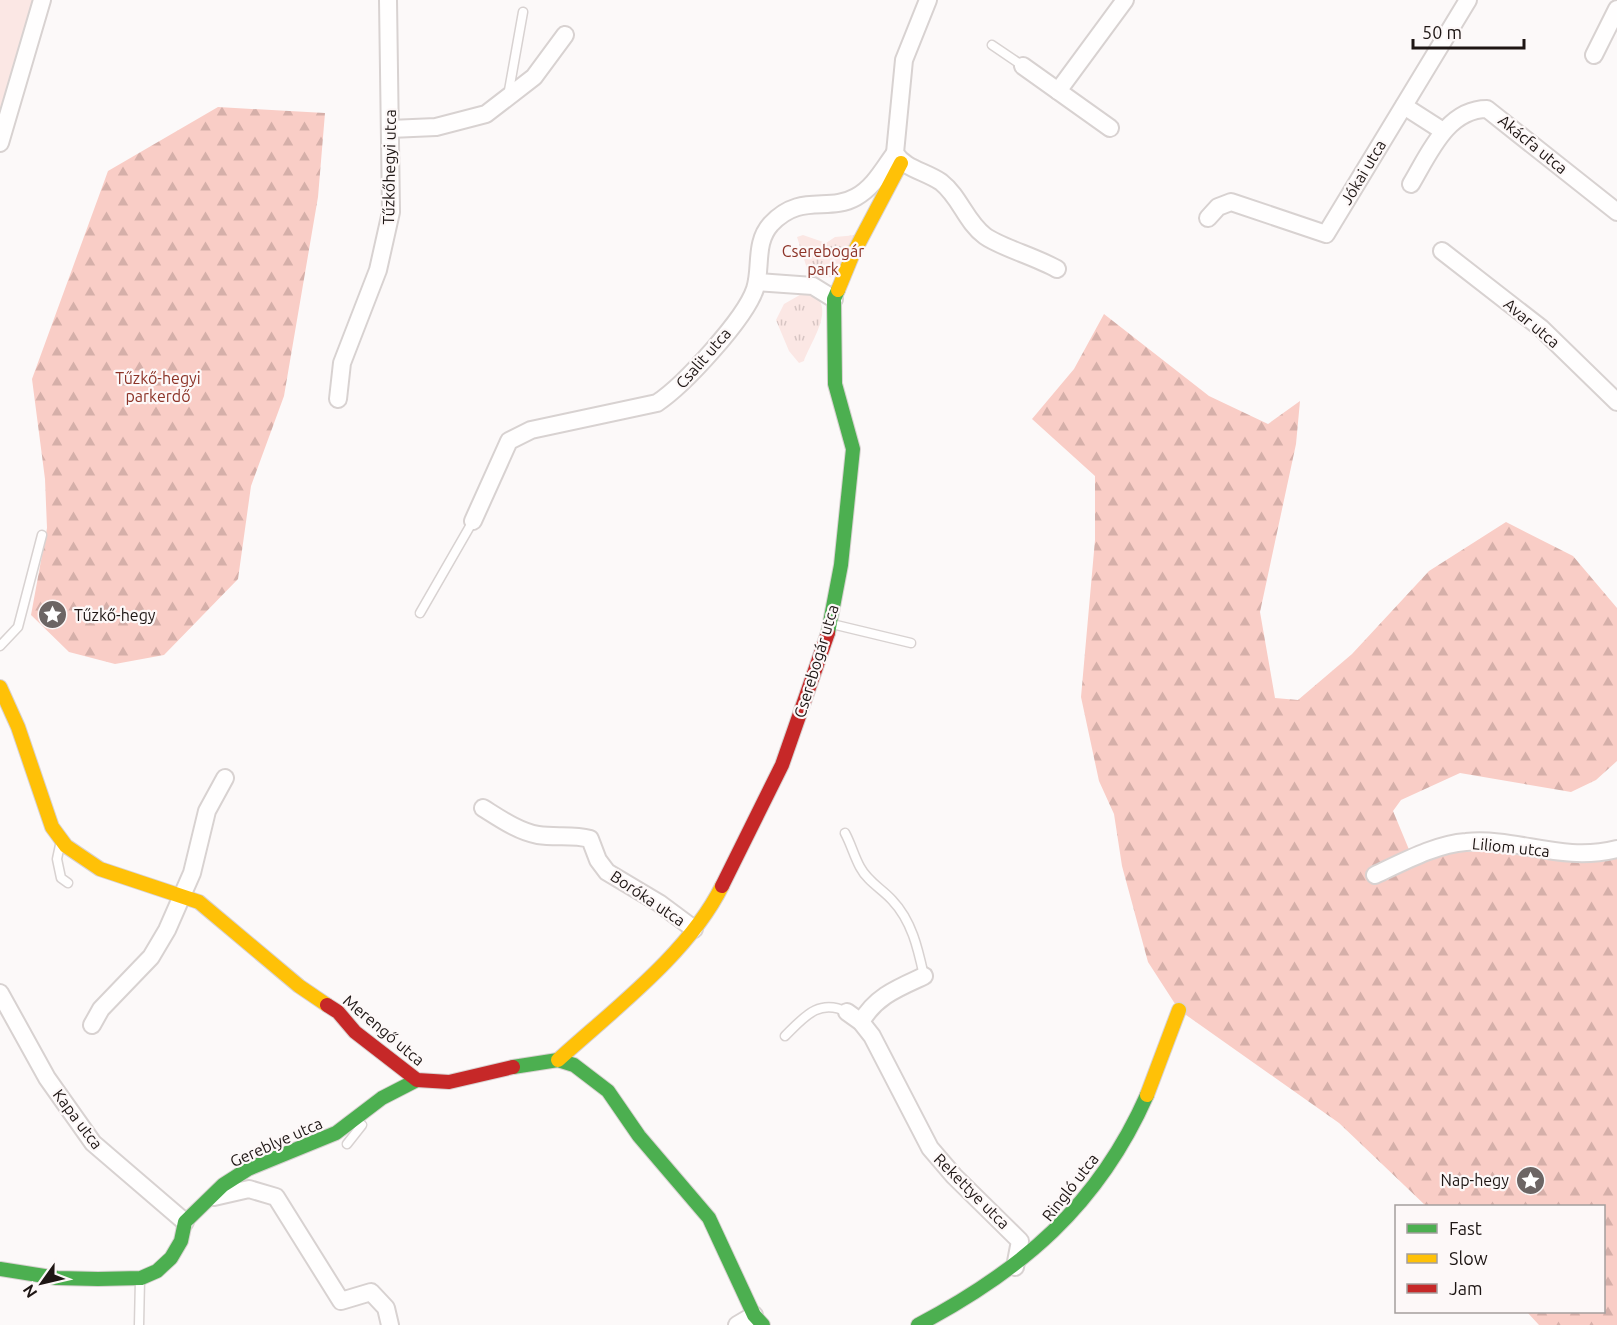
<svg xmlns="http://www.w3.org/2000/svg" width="1617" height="1325" font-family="Ubuntu,sans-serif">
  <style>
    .forest { fill: url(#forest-firs) }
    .park { fill: url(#park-tufts) }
    .garden { fill: #fbe7e4 }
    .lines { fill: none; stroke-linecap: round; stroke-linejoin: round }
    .lane-casing { stroke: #d8d2d1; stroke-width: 11 }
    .street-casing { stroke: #d8d2d1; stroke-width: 20 }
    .fast-casing { stroke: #d8d2d1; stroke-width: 16 }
    .slow-casing { stroke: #d8d2d1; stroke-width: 16 }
    .jam-casing { stroke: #d8d2d1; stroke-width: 16 }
    .lane { stroke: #fffefe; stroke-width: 8 }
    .street { stroke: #fffefe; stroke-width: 16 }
    .fast { stroke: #4caf50; stroke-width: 14 }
    .slow { stroke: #ffc107; stroke-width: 14 }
    .jam { stroke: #c62828; stroke-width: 14 }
    .labels { text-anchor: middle; stroke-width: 4.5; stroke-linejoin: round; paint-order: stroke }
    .street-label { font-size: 16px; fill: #1e1614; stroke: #fdf8f8 }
    .park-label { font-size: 16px; fill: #8c3327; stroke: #fdf8f8 }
    .poi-label { font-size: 16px; fill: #1e1614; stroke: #fdf8f8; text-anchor: start }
  </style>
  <defs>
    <pattern id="forest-firs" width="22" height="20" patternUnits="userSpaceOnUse" patternTransform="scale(1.5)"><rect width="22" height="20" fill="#f9cdc6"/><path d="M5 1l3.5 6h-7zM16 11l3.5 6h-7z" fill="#d5afa9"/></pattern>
    <pattern id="park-tufts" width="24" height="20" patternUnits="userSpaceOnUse" patternTransform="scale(1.5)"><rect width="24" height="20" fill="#fbe7e4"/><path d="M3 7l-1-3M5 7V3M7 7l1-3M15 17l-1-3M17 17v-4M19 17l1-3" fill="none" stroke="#d7c5c3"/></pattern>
  </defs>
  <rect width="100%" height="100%" fill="#fcf9f9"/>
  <g class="forest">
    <polygon points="218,107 325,113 318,197 284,396 251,486 238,579 164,655 115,664 69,652 31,615 47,528 45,479 32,379 108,171"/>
    <path d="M1104,314L1209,396L1268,424L1300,401L1296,444L1260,612L1275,698L1298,700L1352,654L1429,571L1506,522L1573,556L1617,608V761L1596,780L1571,792L1460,773L1401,800L1393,811L1415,864C1467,840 1511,857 1566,861C1582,862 1600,859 1617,858V1325H1539L1527,1312H1604V1206H1426L1339,1123L1179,1010L1148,962L1122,866L1114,814L1099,781L1081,697L1095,540V476L1032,419L1074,369Z"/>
  </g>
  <g class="park">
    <polygon points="803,235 826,243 835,237 857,235 833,277 810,278 797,237"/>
    <path d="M805,292C841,301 811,341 804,361L799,363L789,351L776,320L784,304Z"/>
  </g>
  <polygon class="garden" points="0,0 42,0 0,137"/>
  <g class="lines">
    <defs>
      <g id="lane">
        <polyline points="992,45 1023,66"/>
        <polyline points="508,96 523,12"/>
        <polyline points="420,613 473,521"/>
        <polyline points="832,624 911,643"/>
        <polyline points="0,646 18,627 42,535"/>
        <path d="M845,833C851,844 854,856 860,867C868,882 881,888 892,900C912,921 918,949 924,976"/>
        <polyline points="60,845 57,859 61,878 68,883"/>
        <path d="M785,1036C804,1017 819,998 847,1012"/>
        <polyline points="347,1144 362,1125"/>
        <polyline points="139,1325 140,1279"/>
      </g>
      <g id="street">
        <path d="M928,0L904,60L895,153C905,169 925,171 941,182C960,197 966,222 985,236C1000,247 1036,257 1057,269"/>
        <polyline points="1594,55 1617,9"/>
        <polyline points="1023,66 1110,128"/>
        <polyline points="1058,91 1125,0"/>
        <polyline points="1404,106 1443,131"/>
        <polyline points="390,129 436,127 486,114 534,77 565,35"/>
        <polyline points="0,143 42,0"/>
        <path d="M1411,184C1429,154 1447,109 1487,109L1617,212"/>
        <polyline points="1208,218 1218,207 1231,202 1326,234 1468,0"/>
        <polyline points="1442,251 1541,328 1617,402"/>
        <polyline points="757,282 813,286 834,299"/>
        <polyline points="338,399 342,363 378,270 391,212 388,0"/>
        <path d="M473,521L509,441L531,430L657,403C684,385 745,319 755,289C762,267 754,243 771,224C801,192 828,213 856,197C874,187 883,169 895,153"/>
        <path d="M483,808C499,818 519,832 538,835C556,838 572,834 590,839L598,860L607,872L659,903L694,929"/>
        <path d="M1375,875C1403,862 1436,844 1466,842C1517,837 1561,863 1617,849"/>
        <polyline points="0,993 47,1078 93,1143 185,1222"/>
        <polyline points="847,1012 861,1022 872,1036 930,1148 954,1176 1020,1241 1015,1267"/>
        <path d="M861,1022C876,996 898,988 924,976"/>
        <polyline points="92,1025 101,1009 151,957 167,930 192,873 207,811 225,778"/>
        <polyline points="214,1197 249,1189 276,1197 341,1301 371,1292 386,1308 390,1325"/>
        <polyline points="737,1325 754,1315"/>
      </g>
      <g id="fast">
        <polyline points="828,633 841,565 853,449 835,384 834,299 838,290"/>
        <polyline points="513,1067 558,1060 574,1065 608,1091 639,1136 709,1218 754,1315 763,1325"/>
        <polyline points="0,1269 57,1278 98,1279 141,1278 157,1271 171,1258 181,1241 185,1222 223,1185 248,1169 336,1133 382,1098 417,1080"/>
        <path d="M918,1325C1022,1270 1098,1206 1147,1095"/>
      </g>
      <g id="slow">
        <polyline points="838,290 852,256 901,163"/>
        <polyline points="0,687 18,727 52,827 66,846 100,869 199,902 299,986 327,1005"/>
        <path d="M558,1060C613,1010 689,953 722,886"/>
        <polyline points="1147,1095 1179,1010"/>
      </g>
      <g id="jam">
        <polyline points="722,886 782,765 828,633"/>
        <polyline points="327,1005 338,1012 355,1032 417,1080 449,1082 513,1067"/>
      </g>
    </defs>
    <use href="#lane" class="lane-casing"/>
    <use href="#street" class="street-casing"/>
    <use href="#fast" class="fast-casing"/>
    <use href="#slow" class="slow-casing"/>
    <use href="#jam" class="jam-casing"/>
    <use href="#lane" class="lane"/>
    <use href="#street" class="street"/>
    <use href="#fast" class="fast"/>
    <use href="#slow" class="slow"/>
    <use href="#jam" class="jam"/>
  </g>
  <defs>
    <symbol id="sight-disc" viewBox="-11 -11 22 22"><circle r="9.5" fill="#6c6564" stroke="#fdf8f8"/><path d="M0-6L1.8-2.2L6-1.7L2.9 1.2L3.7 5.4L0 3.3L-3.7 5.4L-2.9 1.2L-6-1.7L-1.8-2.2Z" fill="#fff"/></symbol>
  </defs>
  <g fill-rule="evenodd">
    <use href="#sight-disc" x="36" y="598" width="33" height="33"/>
    <use href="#sight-disc" x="1514" y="1164" width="33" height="33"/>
  </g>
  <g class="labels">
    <g class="street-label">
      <text transform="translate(1533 144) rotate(39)" y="6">Akácfa utca</text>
      <text transform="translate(389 167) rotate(-89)" y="6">Tűzkőhegyi utca</text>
      <text transform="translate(1363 172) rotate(-59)" y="6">Jókai utca</text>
      <text transform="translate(1532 323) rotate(40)" y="6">Avar utca</text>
      <text transform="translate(703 358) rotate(-49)" y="6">Csalit utca</text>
      <text transform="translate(816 661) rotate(-73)" y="6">Cserebogár utca</text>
      <text transform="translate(1511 847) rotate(6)" y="6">Liliom utca</text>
      <text transform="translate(648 898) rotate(34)" y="6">Boróka utca</text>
      <text transform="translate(384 1030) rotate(40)" y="6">Merengő utca</text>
      <text transform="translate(78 1119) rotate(53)" y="6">Kapa utca</text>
      <text transform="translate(276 1142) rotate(-24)" y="6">Gereblye utca</text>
      <text transform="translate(1070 1187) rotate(-52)" y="6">Ringló utca</text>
      <text transform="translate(972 1191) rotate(45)" y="6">Rekettye utca</text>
    </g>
    <g class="park-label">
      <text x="823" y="257">Cserebogár<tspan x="823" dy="18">park</tspan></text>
      <text x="158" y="384">Tűzkő-hegyi<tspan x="158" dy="18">parkerdő</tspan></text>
    </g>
    <g class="poi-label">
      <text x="74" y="621">Tűzkő-hegy</text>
      <text x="1509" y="1186" text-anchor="end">Nap-hegy</text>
    </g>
  </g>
  <rect x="1395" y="1205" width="210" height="108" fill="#fdf8f8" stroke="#a49e9d" stroke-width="1.5"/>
  <rect x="1407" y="1224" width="30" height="9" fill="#4caf50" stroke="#a49e9d" stroke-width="1.5"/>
  <text x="1449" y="1235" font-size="18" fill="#1e1614">Fast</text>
  <rect x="1407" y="1254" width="30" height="9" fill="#ffc107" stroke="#a49e9d" stroke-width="1.5"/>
  <text x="1449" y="1265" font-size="18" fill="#1e1614">Slow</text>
  <rect x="1407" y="1284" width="30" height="9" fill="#c62828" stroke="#a49e9d" stroke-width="1.5"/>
  <text x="1449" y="1295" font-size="18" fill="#1e1614">Jam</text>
  <g transform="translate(42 1283) rotate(236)" stroke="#fdf8f8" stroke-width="4.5" paint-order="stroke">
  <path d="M0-4.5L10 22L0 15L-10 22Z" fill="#1e1614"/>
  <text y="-9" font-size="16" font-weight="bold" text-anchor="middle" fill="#1e1614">N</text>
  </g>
  <path d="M1413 39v9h111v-9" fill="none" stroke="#1e1614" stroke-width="3"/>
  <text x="1422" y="39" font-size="18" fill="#1e1614" stroke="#fdf8f8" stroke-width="4.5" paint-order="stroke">50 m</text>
</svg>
